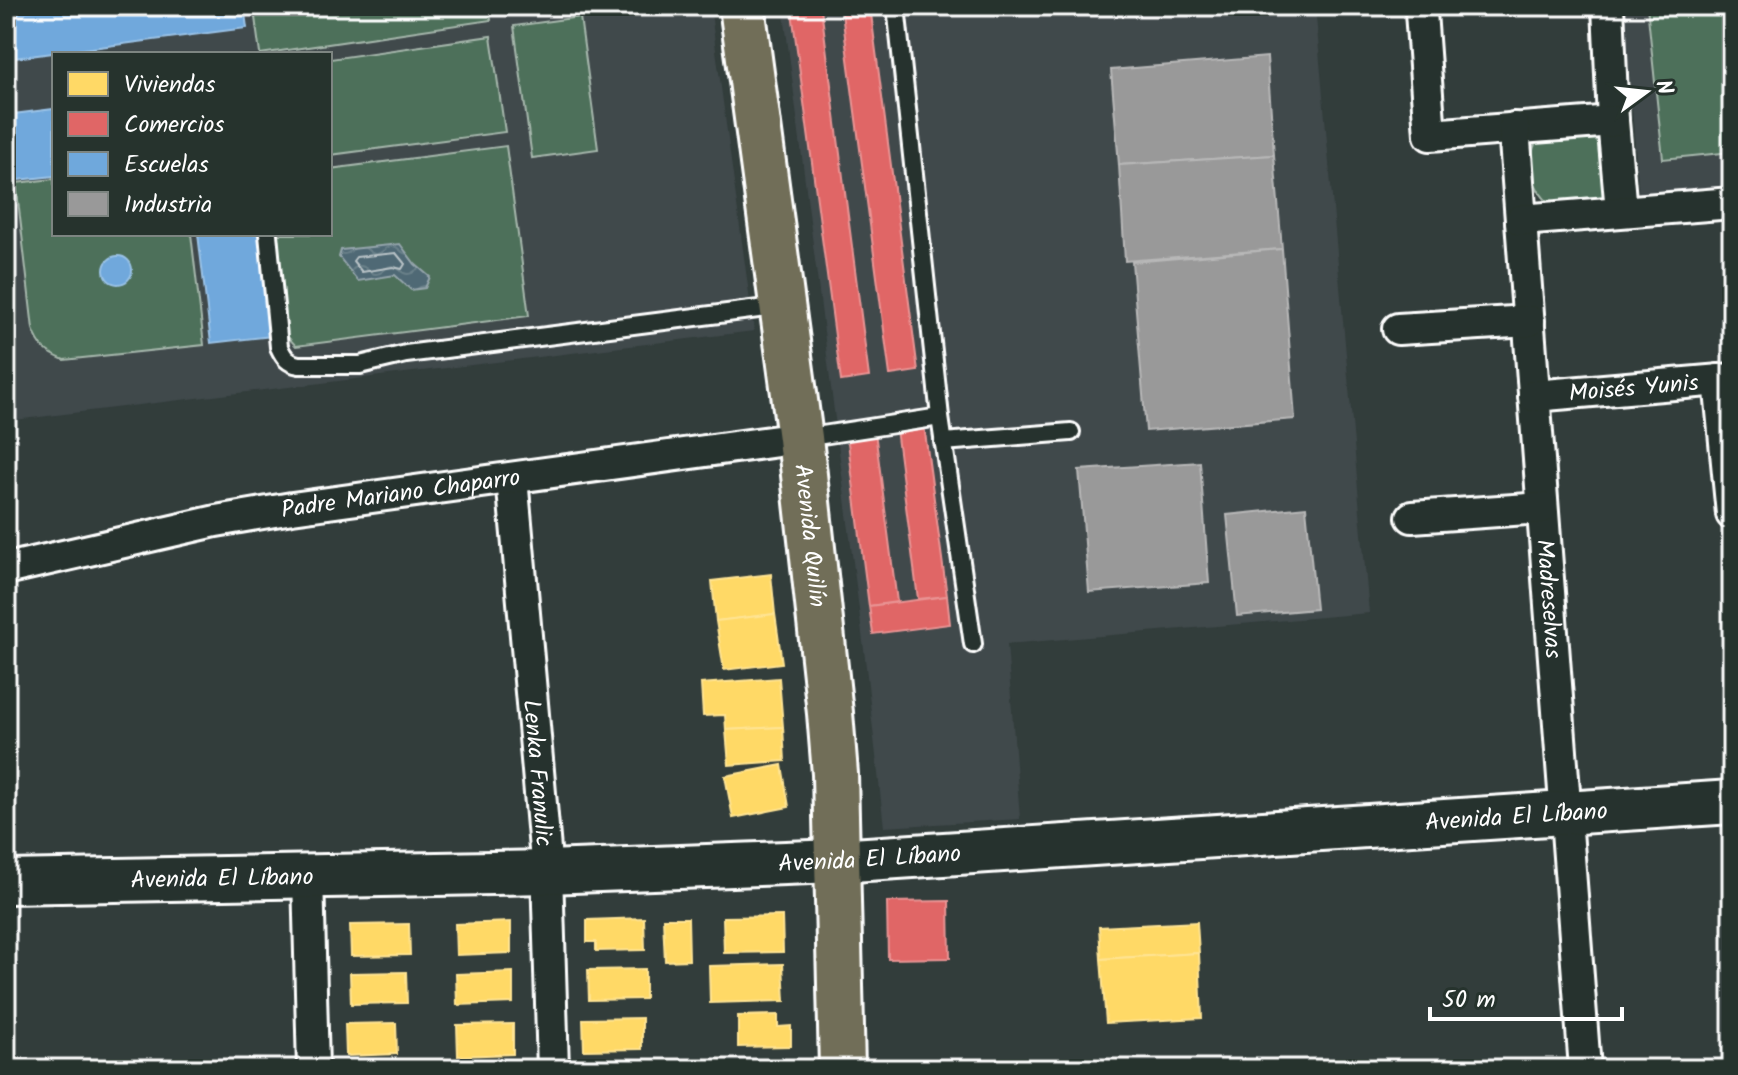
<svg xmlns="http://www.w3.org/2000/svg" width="1738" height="1075" font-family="Kalam,sans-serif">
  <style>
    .built { fill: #40494c; fill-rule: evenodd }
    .grass { fill: #4d6f5a; stroke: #a6b7ac; stroke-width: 2 }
    .water { fill: url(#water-waves); stroke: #95a5ac; stroke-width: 2 }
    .homes { fill: #ffd966; stroke: #ffe494; stroke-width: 2 }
    .shops { fill: #e06666; stroke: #e99494; stroke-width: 2 }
    .schools { fill: #6fa8dc; stroke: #9ac2e6; stroke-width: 2 }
    .industry { fill: #999; stroke: #b8b8b8; stroke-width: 2 }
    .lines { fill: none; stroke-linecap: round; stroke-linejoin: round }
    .shore { stroke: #b9c3c7; stroke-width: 2 }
    .service-casing { stroke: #fff; stroke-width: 22 }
    .minor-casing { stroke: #fff; stroke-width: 36 }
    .secondary-casing { stroke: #fff; stroke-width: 48 }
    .primary-casing { stroke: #fff; stroke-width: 50 }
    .service { stroke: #26332d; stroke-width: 16 }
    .minor { stroke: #26332d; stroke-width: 30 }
    .secondary { stroke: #26332d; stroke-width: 42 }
    .primary { stroke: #716e59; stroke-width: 44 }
    .labels { text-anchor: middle; stroke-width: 8; stroke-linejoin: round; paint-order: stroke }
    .street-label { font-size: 24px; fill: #fff; stroke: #26332d }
  </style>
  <defs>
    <pattern id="water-waves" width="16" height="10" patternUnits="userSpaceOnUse" patternTransform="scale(2)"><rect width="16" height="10" fill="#4f6974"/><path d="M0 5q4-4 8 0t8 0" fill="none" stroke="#698089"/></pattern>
  </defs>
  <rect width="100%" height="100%" fill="#323d3b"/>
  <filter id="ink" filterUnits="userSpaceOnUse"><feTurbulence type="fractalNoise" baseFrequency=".0125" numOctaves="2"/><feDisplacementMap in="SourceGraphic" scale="16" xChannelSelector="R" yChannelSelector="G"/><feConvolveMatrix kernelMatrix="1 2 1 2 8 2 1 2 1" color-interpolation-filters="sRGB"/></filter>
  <g filter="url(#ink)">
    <g class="built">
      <path d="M6,6H710L754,331L6,421ZM54,54H330V234H54Z"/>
      <polygon points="783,6 1315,6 1369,613 1007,644 1020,819 884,827 864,649"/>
      <polygon points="1624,6 1732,6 1732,192 1639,197"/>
    </g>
    <g class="grass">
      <polygon points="283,6 489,6 491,20 260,54 254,10"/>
      <polygon points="1647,6 1732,6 1732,152 1663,159"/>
      <polygon points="580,17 598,149 532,158 514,26"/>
      <polygon points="491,36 505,132 330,155 330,59"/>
      <path d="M1592,136L1601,139L1610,199L1551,204C1531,190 1526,160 1537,140Z"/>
      <polygon points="506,146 529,316 296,346 285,334 272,234 330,234 330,169"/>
      <path d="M54,179V234H191L204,345L64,360C46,352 40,348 33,329L16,183Z"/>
    </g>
    <polygon class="water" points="400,244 415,264 430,277 425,288 411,290 395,275 358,281 339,257 341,250"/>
    <g class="homes">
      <polygon points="771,574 775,614 716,621 712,581"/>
      <polygon points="775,614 782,663 724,670 716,621"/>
      <polygon points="779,678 783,727 726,730 725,715 703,716 701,684"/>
      <polygon points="783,727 785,761 729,765 726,730"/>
      <polygon points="782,765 789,807 733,818 725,776"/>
      <polygon points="782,916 783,952 724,953 723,917"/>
      <polygon points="644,918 645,950 596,951 596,942 587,942 587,920"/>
      <polygon points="663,918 688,918 689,960 665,961"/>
      <polygon points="511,922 511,953 456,955 455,924"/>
      <polygon points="1197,922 1199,953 1101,959 1099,927"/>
      <polygon points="409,924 410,955 351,956 350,925"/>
      <polygon points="1199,953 1202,1018 1106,1023 1101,959"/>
      <polygon points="783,964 785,1001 710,1003 709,966"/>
      <polygon points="645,969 645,999 589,1000 588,970"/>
      <polygon points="406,972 407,1003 351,1004 350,973"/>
      <polygon points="513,972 513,1003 457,1005 456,974"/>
      <polygon points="778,1015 778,1027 791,1026 791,1046 738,1047 738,1016"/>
      <polygon points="642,1018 642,1049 584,1050 583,1019"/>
      <polygon points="396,1023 397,1054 346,1056 345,1024"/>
      <polygon points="513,1024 513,1054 458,1056 457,1025"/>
      <polygon points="788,1065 788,1069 735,1069 735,1066"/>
    </g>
    <g class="shops">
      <polygon points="841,6 870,6 918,371 890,375"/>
      <polygon points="821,8 869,377 841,381 792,12"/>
      <polygon points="924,425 947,596 918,599 896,429"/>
      <polygon points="875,432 897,602 869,606 847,435"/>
      <polygon points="947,596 950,624 873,634 869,606"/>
      <polygon points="949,901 950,958 888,959 887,902"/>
    </g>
    <g class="schools">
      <polygon points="67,6 244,6 247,28 6,59 6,14"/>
      <polygon points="54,109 54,176 9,181 6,157 6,115"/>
      <polygon points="198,234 259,234 272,336 211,343"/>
      <circle cx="118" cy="270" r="14"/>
    </g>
    <g class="industry">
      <polygon points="1267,57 1274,155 1119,165 1111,70"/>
      <polygon points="1274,155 1282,249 1125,261 1119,165"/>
      <polygon points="1282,249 1295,419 1146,431 1132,262"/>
      <polygon points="1200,462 1209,583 1089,592 1079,470"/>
      <polygon points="1306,507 1316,609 1237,616 1227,515"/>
    </g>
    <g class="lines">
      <polygon class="shore" points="396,253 405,264 402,269 393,267 362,272 353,261 356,257"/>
      <defs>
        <g id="service">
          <polyline points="896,6 940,417 973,644"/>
          <path d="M268,234L279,347C284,358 288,363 299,365H360L406,354L782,306"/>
          <polyline points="803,438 940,417"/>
          <polyline points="943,442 1071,432"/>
        </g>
        <g id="minor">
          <polyline points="1608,6 1613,121 1621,211"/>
          <polyline points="1421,12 1430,135 1613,121"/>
          <path id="s1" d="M1514,128L1585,1069"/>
          <polyline points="1521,220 1732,203"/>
          <polyline points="1398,329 1529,321"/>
          <polyline points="1719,380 1732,514"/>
          <path id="s2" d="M1534,396L1732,379"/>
          <path id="s3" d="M512,478L547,872L553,1069"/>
          <polyline points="1412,517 1542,508"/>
          <path id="s4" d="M6,569L216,521L292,508L800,438"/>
          <polyline points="308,876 313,1069"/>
        </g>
        <g id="secondary">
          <path id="s5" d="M6,882L547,872L837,861L1732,802"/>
        </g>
        <g id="primary">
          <path id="s6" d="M742,6L800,438L830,713L835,774L842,1069"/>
        </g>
      </defs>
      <use href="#service" class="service-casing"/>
      <use href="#minor" class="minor-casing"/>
      <use href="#secondary" class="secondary-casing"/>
      <use href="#primary" class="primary-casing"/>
      <use href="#service" class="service"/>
      <use href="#minor" class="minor"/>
      <use href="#secondary" class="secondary"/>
      <use href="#primary" class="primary"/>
    </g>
  </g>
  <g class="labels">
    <g class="street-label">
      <text dy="8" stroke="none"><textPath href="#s2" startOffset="100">Moisés Yunis</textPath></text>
      <text dy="8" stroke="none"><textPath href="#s4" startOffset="402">Padre Mariano Chaparro</textPath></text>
      <text dy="8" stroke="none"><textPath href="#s6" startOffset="534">Avenida Quilín</textPath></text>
      <text dy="8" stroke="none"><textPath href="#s1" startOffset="472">Madreselvas</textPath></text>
      <text dy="8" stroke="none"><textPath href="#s3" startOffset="296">Lenka Franulic</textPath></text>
      <text dy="8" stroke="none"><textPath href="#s5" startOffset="1512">Avenida El Líbano</textPath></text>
      <text dy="8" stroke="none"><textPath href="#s5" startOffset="864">Avenida El Líbano</textPath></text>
      <text dy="8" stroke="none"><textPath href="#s5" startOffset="216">Avenida El Líbano</textPath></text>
    </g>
  </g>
  <rect width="1738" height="1075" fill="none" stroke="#26332d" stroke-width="32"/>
  <rect x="16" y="16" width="1706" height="1043" fill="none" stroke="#fff" stroke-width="3" filter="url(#ink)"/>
  <rect x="52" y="52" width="280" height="184" fill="#26332d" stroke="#7d8581" stroke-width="2"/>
  <rect x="68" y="72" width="40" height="24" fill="#ffd966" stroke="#7d8581" stroke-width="2"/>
  <text x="124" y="92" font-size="24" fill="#ffffff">Viviendas</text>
  <rect x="68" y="112" width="40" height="24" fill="#e06666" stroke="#7d8581" stroke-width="2"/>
  <text x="124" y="132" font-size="24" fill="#ffffff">Comercios</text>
  <rect x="68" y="152" width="40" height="24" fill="#6fa8dc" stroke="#7d8581" stroke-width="2"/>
  <text x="124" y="172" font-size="24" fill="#ffffff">Escuelas</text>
  <rect x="68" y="192" width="40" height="24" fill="#999999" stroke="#7d8581" stroke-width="2"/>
  <text x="124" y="212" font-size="24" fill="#ffffff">Industria</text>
  <g transform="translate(1646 92) rotate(75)" stroke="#26332d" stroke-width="6" paint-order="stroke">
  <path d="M0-6L14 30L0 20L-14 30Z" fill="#ffffff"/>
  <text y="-12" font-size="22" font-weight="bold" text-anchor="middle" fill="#ffffff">N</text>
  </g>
  <path d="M1430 1007v12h192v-12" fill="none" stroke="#ffffff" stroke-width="4"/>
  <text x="1442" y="1007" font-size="24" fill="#ffffff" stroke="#26332d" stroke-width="6" paint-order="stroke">50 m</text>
</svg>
